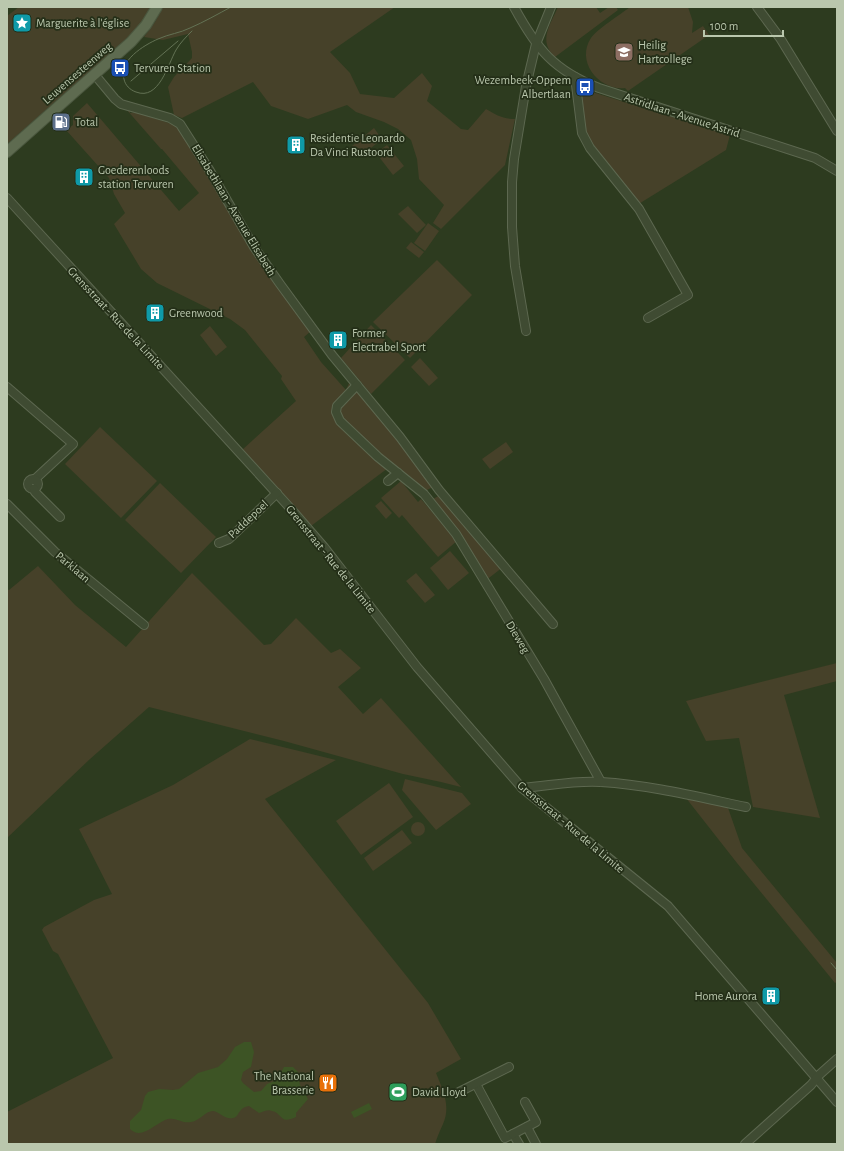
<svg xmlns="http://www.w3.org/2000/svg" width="844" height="1151" font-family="'Alegreya Sans',sans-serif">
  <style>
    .green { fill: #464129 }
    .water { fill: #3d5425 }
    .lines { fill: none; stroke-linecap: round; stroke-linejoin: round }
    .minor-casing { stroke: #5d6850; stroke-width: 10 }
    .major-casing { stroke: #4b573f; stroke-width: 12 }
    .minor { stroke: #3f4b32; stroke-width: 8 }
    .major { stroke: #5e6b50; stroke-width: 10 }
    .tram { stroke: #637254; stroke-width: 1 }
    .labels { text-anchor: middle; stroke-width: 3.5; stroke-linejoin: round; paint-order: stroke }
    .poi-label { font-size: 12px; fill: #bac7ad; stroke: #242f18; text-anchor: start }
    .street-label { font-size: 12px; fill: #bac7ad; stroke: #242f18 }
  </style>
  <rect width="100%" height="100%" fill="#2d3b1f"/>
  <g class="green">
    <polygon points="19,7 152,7 139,26 122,43 7,144 7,16"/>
    <path d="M163,7H395L330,52L350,73L360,94L394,98L422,73L432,86L427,101L461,129L468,130L486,109C496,115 503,119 515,119L505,165L441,229L433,223L444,205L419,179L417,159L411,140L398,129L384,122L356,112L347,105L308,119L271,106L253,82L182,118L174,115L168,87L174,77L192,58V52L188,34L163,40L144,37L155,22Z"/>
    <path d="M558,7H596L600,13L609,7H616L618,10L555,57C538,41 550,25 558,7Z"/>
    <path d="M630,7H688L693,22L692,33L703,26L709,35L628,91L625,88C600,91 575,62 591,38C596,30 621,14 630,7Z"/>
    <polygon points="579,90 589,91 730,135 726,150 637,205 584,132"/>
    <polygon points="87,103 179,211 199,193 162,149 161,149 126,109 130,111 130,113 135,112 178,126 283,294 311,331 304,337 321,362 346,390 350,381 398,439 433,487 421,493 388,468 311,526 242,450 296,401 281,379 282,376 245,330 230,319 157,283 141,269 114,224 125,213 114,194 109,178 66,130 73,125 73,116"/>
    <polygon points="374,128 382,139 360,157 352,146"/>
    <polygon points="387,145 404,166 393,175 376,153"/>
    <polygon points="408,206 426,225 417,233 398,214"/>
    <polygon points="428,223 439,231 425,251 414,243"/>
    <polygon points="411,242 424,252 419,258 406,248"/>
    <polygon points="437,260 472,295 410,358 373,322"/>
    <polygon points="371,325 405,360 371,394 341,358"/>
    <polygon points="210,326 227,347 216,356 200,335"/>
    <polygon points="420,358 438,378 429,386 411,367"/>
    <polygon points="100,427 157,481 121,518 65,464"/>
    <polygon points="506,442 513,452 490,469 482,459"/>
    <polygon points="401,481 418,502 421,499 457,541 438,557 402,515 399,518 381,498"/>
    <polygon points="160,483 216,537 181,573 125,520"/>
    <polygon points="440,495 503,567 485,581 433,499"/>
    <polygon points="381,501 392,513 386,519 375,506"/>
    <polygon points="450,551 469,573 448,590 430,568"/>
    <polygon points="38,566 75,605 126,647 192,573 264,645 271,644 296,618 331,653 340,649 361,668 338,687 363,714 381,698 461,787 441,782 403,774 284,741 149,707 90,759 7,838 7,589 9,590"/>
    <polygon points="416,573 435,595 425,603 406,581"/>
    <polygon points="837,663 837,681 784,695 820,818 753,807 739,738 706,741 686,701"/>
    <path d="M250,739L336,760L265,799L428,1003L461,1059L436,1073C443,1090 451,1106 443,1124C440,1131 437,1137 435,1144H7V1112L113,1058L58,954L53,951L42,930L44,927L94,900L112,894L79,829L173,785Z"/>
    <polygon points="405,779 462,793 471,804 436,830 402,790"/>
    <polygon points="389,783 413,817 361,855 336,821"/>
    <polygon points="686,798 727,805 742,848 837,963 837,982 835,983 737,863"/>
    <circle cx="418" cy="829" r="7"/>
    <polygon points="402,830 412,843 373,871 364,858"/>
  </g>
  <g class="water">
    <path d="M244,1042H251L254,1052L251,1067L243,1072L241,1080L243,1083L254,1092L261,1091L267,1084L277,1080L284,1067H293L298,1072L300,1085L308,1099L296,1113V1117C279,1125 283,1113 272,1111C268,1109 263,1112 259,1113L249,1106C237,1108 240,1117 233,1118C225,1120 220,1112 213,1111C205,1111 200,1121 191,1122C183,1124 176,1117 168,1119C156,1122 142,1141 130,1129V1121L141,1110L145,1096L148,1092L159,1089L173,1090L179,1089L198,1073L218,1067L227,1059L235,1047Z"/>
    <polygon points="369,1103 372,1109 354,1118 351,1112"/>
  </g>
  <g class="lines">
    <defs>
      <g id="minor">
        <path d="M514,7C537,49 553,70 599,88L815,158L837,171"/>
        <polyline points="757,7 780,38 837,131"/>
        <polyline points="95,75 115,99 121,104 170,118 180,124 210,171 254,247 280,284 332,355 400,437 439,490 553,624"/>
        <polyline points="575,77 582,133 590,148 639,209 688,295 648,318"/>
        <polyline points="7,198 291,509 324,547 417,667 522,788 668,906 837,1102"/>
        <polyline points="526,331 515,266 512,227 512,182 514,159 526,86 536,44 551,7"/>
        <polyline points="357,385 337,406 336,412 340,421 378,457 424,494 456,534 544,679 601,782"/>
        <polyline points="7,387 73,444 34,480"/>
        <circle cx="33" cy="484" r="5"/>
        <polyline points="388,481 398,473"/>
        <polyline points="34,489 35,492 60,517"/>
        <polyline points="7,504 55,552 144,625"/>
        <polyline points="219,543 229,539 277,493"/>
        <path d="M522,788C549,786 575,780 601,782C650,785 698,797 746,807"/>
        <polyline points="476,1084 505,1138 513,1134 519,1144"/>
        <polyline points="459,1092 509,1067"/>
        <polyline points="527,1127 536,1144"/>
        <polyline points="513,1134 536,1122 525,1102"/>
        <polyline points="745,1144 811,1085 819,1075 837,1059"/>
      </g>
      <polyline id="major" points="7,152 131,42 146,25 157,7"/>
    </defs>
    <use href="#minor" class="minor-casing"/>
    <use href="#major" class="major-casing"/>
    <use href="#minor" class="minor"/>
    <use href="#major" class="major"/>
    <g class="tram">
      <path d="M192,31C186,37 180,43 176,50C168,64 159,101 136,92C130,90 125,85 124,79C118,61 144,45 158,39C169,34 180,33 190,28C204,22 218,14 231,7"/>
      <polyline points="131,81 178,41"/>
      <polyline points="831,963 837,970"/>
    </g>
  </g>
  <defs>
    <symbol id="sight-square" viewBox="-11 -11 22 22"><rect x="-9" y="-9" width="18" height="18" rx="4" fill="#0f9aa8" stroke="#242f18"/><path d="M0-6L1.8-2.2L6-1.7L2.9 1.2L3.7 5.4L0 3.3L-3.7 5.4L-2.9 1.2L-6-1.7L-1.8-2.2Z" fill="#fff"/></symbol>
    <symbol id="school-square" viewBox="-11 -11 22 22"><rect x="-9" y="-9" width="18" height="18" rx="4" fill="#8d6e63" stroke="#242f18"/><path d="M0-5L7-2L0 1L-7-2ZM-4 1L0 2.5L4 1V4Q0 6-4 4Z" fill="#fff"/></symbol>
    <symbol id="bus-square" viewBox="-11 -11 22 22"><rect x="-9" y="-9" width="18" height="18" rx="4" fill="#1a4fb4" stroke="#242f18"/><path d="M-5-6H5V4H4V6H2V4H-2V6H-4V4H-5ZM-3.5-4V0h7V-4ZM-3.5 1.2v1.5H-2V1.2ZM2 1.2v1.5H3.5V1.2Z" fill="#fff"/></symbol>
    <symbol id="fuel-square" viewBox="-11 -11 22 22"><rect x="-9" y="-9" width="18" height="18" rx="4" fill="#5c6f8a" stroke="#242f18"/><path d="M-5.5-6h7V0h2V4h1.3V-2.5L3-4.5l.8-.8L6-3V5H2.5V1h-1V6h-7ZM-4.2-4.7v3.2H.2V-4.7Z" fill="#fff"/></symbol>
    <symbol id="building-square" viewBox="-11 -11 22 22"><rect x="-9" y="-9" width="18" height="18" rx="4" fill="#0f9aa8" stroke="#242f18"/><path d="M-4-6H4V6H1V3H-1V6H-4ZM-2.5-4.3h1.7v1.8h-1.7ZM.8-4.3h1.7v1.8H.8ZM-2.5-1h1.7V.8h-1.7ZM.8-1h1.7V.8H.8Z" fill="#fff"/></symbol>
    <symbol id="restaurant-square" viewBox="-11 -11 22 22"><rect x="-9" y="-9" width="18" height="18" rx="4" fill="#e8710a" stroke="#242f18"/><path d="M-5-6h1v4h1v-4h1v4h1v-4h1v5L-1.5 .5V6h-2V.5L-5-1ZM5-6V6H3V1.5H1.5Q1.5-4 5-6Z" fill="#fff"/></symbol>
    <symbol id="stadium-square" viewBox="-11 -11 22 22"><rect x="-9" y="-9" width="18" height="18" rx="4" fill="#2e9e5b" stroke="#242f18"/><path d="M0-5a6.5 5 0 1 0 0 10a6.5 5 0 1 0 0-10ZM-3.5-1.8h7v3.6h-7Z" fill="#fff"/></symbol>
  </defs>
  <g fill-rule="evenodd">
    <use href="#sight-square" x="11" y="12" width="22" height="22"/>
    <use href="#school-square" x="613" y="41" width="22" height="22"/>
    <use href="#bus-square" x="109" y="57" width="22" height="22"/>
    <use href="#bus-square" x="574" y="76" width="22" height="22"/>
    <use href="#fuel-square" x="50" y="111" width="22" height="22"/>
    <use href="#building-square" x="285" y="134" width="22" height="22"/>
    <use href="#building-square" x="73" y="166" width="22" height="22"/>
    <use href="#building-square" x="144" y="302" width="22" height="22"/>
    <use href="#building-square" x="327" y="329" width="22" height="22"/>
    <use href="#building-square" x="760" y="985" width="22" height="22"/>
    <use href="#restaurant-square" x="317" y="1072" width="22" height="22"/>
    <use href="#stadium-square" x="387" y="1081" width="22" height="22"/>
  </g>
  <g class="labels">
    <g class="poi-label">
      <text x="36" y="27">Marguerite à l'église</text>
      <text x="638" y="49">Heilig<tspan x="638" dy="14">Hartcollege</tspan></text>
      <text x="134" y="72">Tervuren Station</text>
      <text x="571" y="84" text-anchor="end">Wezembeek-Oppem<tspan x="571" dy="14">Albertlaan</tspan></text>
      <text x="75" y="126">Total</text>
      <text x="310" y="142">Residentie Leonardo<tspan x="310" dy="14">Da Vinci Rustoord</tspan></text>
      <text x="98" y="174">Goederenloods<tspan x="98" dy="14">station Tervuren</tspan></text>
      <text x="169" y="317">Greenwood</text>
      <text x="352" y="337">Former<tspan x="352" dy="14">Electrabel Sport</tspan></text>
      <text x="757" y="1000" text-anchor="end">Home Aurora</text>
      <text x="314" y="1080" text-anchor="end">The National<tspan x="314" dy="14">Brasserie</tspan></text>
      <text x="412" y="1096">David Lloyd</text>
    </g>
    <g class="street-label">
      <text transform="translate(77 73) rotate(-41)" y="4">Leuvensesteenweg</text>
      <text transform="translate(682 115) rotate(18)" y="4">Astridlaan - Avenue Astrid</text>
      <text transform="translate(234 210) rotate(59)" y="4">Elisabethlaan - Avenue Elisabeth</text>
      <text transform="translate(116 318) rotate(47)" y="4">Grensstraat - Rue de la Limite</text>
      <text transform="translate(248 519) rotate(-43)" y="4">Paddepoel</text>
      <text transform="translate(331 559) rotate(51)" y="4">Grensstraat - Rue de la Limite</text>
      <text transform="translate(73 567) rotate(40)" y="4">Parklaan</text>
      <text transform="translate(518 637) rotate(59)" y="4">Dieweg</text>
      <text transform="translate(571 827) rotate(40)" y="4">Grensstraat - Rue de la Limite</text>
    </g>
  </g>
  <rect width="844" height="1151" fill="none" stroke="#bac7ad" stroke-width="16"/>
  <path d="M704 30v6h79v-6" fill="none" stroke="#bac7ad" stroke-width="2"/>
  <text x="710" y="30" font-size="12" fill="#bac7ad" stroke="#242f18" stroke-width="3" paint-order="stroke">100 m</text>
</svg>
